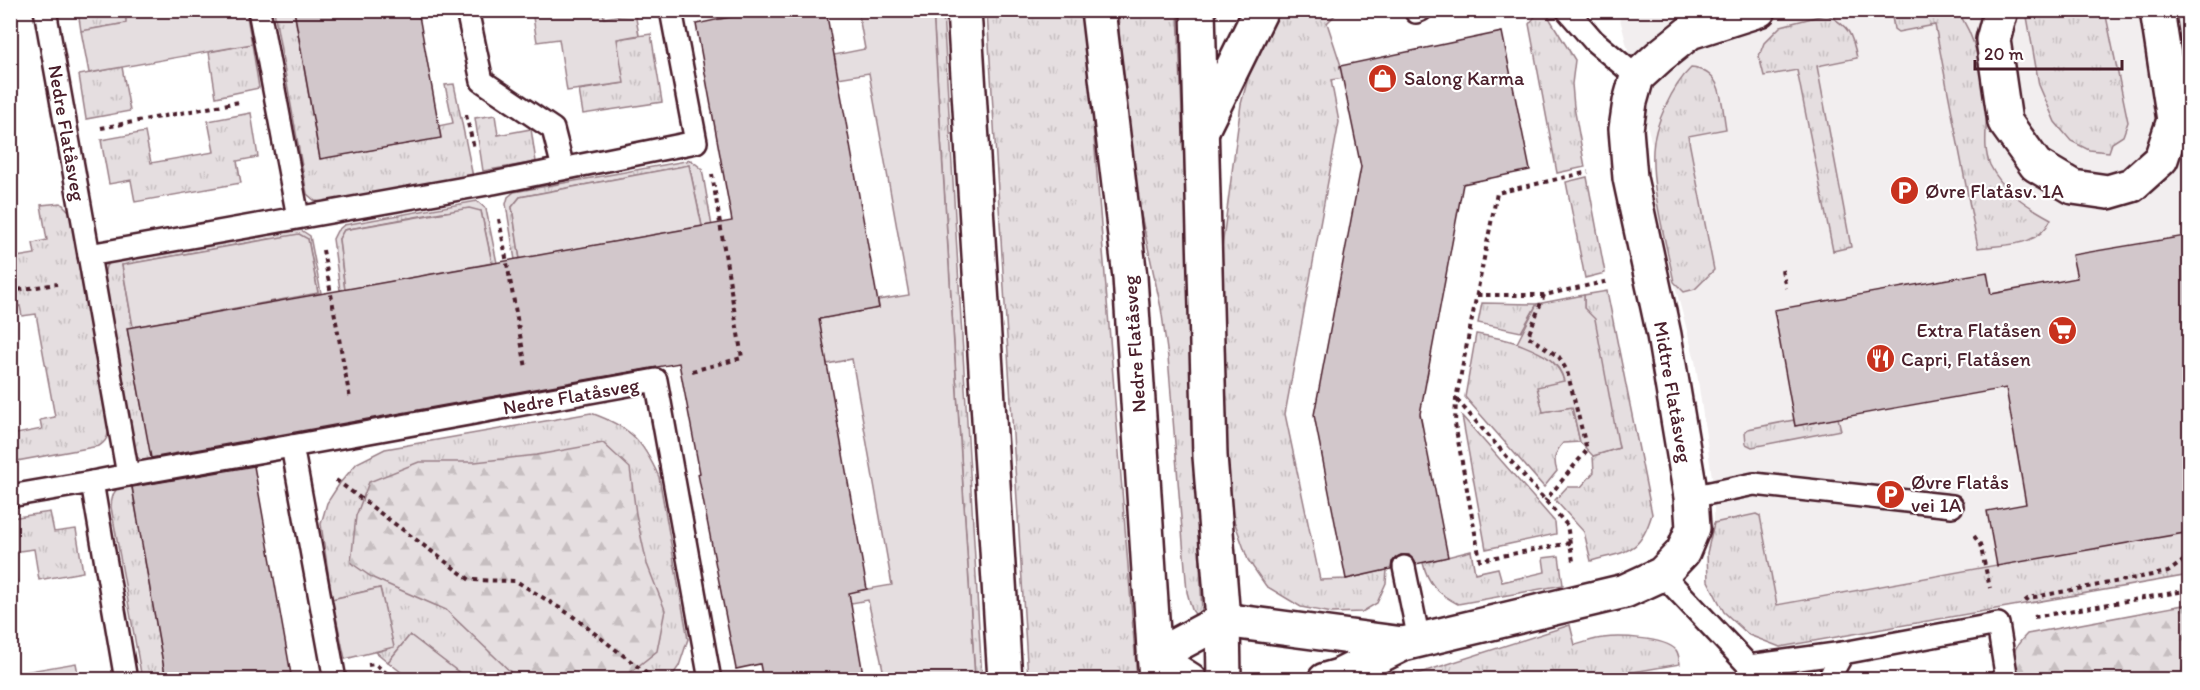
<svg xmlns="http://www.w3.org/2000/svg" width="2200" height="690" font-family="Itim,sans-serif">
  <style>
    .built { fill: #f2eeef }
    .grass { fill: url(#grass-tufts); stroke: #987e86; stroke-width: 1.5 }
    .forest { fill: url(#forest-firs); stroke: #987e86; stroke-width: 1.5 }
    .green { fill: #e5dee0; stroke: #987e86; stroke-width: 1.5 }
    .building { fill: #d2c7cb; stroke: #4a1f2b; stroke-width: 1.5 }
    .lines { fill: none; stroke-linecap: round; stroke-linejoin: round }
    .lane-casing { stroke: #4a1f2b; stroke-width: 26 }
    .street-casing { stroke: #4a1f2b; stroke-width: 38 }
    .secondary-casing { stroke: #4a1f2b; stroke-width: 38 }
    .path { stroke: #4a1f2b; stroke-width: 4; stroke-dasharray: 4.5 4.5; stroke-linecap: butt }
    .lane { stroke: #fff; stroke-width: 21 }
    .street { stroke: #fff; stroke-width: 33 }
    .secondary { stroke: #fff; stroke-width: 33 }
    .labels { text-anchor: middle; stroke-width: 4.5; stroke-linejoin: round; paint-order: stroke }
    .poi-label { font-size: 20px; fill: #4a1f2b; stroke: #fff; text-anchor: start }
    .street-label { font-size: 20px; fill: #4a1f2b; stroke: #fff }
  </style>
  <defs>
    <pattern id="grass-tufts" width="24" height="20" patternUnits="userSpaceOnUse" patternTransform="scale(1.5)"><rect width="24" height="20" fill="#e5dee0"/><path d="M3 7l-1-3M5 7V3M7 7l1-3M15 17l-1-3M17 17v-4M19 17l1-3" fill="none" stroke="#c6bec0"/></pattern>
    <pattern id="forest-firs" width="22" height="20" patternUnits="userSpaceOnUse" patternTransform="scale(1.5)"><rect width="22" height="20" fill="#e5dee0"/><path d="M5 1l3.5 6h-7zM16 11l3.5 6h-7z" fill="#c6bec0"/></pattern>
  </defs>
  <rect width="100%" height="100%" fill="#fff"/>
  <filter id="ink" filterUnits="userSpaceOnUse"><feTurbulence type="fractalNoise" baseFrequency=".0167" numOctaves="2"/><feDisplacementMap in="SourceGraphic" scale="12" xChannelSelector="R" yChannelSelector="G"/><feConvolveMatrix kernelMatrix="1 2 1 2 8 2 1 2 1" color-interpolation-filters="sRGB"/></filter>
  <g filter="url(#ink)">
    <polygon class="built" points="1618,11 2189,11 2189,575 1780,647 1749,635 1724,612 1708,581 1707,553 1714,523 1714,491 1695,360 1674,282 1653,175 1653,148"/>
    <g class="grass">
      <path d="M1891,10L1957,11C1975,34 1984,76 1986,106C1988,126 1982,146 1990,165C2002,190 2027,206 2051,219C2038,248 2006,244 1978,248L1935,25L1898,32L1894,29Z"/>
      <polygon points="78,11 124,11 127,23 81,31"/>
      <polygon points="274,11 294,11 320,159 440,138 438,126 453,123 445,85 454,84 473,177 323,202 315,201 307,194"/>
      <polygon points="933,11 943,11 982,679 975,679"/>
      <polygon points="987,11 1084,11 1137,679 1028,679"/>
      <polygon points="1118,11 1178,11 1202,614 1197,617 1192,610 1187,592 1168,357 1161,308 1135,187 1122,89"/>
      <polygon points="1283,11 1339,11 1327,23 1345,78 1331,80 1339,122 1285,414 1320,580 1346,579 1387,570 1386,583 1377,603 1362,612 1332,613 1301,607 1266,586 1248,560 1232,515 1225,475 1218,278 1241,104 1250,71 1267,31"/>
      <polygon points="2026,11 2105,11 2128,122 2123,136 2112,143 2109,152 2089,150 2071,141 2055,122 2039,85"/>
      <polygon points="1537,14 1548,16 1575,60 1572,84 1574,107 1585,167 1557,173 1529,24"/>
      <path d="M1827,14C1849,27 1852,33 1857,58L1817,66L1851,247L1833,251L1797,70L1764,76L1759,56L1764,43L1781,26Z"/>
      <polygon points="651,34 662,102 583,114 579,90 623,83 617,39"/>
      <polygon points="252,44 259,88 216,97 209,52"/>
      <polygon points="122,67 130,111 86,119 79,75"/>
      <path d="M1691,68C1724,71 1721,102 1726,129L1688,136L1714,270L1695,289L1684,292L1674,282C1666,242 1651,191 1653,150C1654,125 1673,85 1691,68Z"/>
      <polygon points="251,113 258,157 237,161 241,183 135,202 131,180 109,184 101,140 145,132 151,163 214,152 208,121"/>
      <polygon points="495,115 498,135 531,129 536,162 483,171 475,118"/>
      <polygon points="691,160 702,169 733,347 710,225 702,226 689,165 520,197 512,207 520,259 515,260 506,204 508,197 514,192"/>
      <polygon points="1587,177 1605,273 1585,278 1566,182"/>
      <polygon points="477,201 486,209 497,263 492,263 481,211 442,212 344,230 339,239 345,290 340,290 333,239 337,231 344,225"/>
      <path d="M61,203L70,212L109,427C108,436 107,441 99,446L11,462V435L42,429L40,420L55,417L36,314L22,316L20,306L11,308V258L35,254L33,243L47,240L41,205Z"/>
      <polygon points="301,230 310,236 321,293 318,293 308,239 269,239 122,265 133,327 127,328 144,419 150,418 158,463 143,462 136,456 103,279 106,266 111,262"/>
      <path d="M1607,291L1652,514C1640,554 1627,551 1591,561L1584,532L1555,500L1567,487H1581L1594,472L1593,456L1619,448L1584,308V295Z"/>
      <polygon points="1482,303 1537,304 1521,332 1478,323"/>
      <path d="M1476,334C1506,339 1555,347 1564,381L1543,412L1572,407L1580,442L1563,443C1555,452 1553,460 1557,471L1544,487L1465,397Z"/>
      <path d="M591,413C630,427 642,439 659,477L688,639L679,666L670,679H457L461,675L410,635L388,662L376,652L393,647L380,588L332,599L321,524L327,503L340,483L357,463L385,449Z"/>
      <polygon points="1462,416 1555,522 1556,534 1486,549"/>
      <polygon points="1838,418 1841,430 1752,447 1746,444 1745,432 1748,429 1794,420 1795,426"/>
      <path d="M131,482L166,679H142L111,507C112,491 116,487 131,482Z"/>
      <polygon points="50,512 54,532 76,529 83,572 39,580 34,549 12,552 17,583 11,584 11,518"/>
      <polygon points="1756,514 1760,516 1777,605 2190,530 2189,575 1780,647 1749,635 1724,612 1708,581 1707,553 1714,523"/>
      <path d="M1471,551L1475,573L1498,568L1502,582L1545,572L1543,558L1559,556L1563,585L1458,604C1438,594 1428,584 1423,563Z"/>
      <path d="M1570,625L1575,645C1584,643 1593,639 1603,638C1619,636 1664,637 1676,650C1679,654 1679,659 1680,664L1593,679H1401Z"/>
    </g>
    <g class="forest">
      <polygon points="603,443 630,468 636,514 647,564 665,610 657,651 622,679 518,679 446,610 373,578 351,563 356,516 369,482 419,462 475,462 537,455"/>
      <path d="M2189,604V679H2016C2012,656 2010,651 2027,634Z"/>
    </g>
    <g class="green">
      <polygon points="191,11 246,11 252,44 89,73 81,31 126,23 126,17 165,11"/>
      <polygon points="532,11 603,11 604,18 635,13 639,35 617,39 624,83 567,91 559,39 537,42"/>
      <polygon points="858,11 933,11 975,679 885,679 868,600 761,619 777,605 892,585 852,359 827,364 825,353 806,356 799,323 879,308 878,300 909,295 869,73 838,78 829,65 836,63 834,55 865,49"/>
      <polygon points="689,165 702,226 520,259 512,207 520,197"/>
      <polygon points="469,208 481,211 492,263 345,290 339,239 344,230"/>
      <polygon points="299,234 308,239 318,293 133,327 122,265"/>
      <path d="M1584,295V308L1595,319L1619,448L1593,456L1580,442L1572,407L1543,412L1537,387L1564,381C1559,358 1536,351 1517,343L1537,304Z"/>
      <polygon points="380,588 394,647 345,659 332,599"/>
      <polygon points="410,635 461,674 457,679 410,679 388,662"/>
      <polygon points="76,663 79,679 13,679 12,674"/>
    </g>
    <g class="building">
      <polygon points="294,10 418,10 441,138 320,159"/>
      <polygon points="734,10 826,10 879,308 819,319 867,589 849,593 864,680 763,680 760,664 736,669 698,474 700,473 679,363 151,458 127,328 732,221 696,24 735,16"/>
      <polygon points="1502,32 1530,170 1463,184 1420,414 1448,557 1416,564 1409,555 1401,555 1392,562 1391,569 1346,579 1314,415 1361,167 1340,66"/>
      <polygon points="2185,236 2190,260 2190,532 1997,566 1987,511 2026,504 2006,388 1795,426 1774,310 1987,272 1991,294 2077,278 2072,255"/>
      <polygon points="254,466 292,680 166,680 132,487"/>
    </g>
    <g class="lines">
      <defs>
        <g id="lane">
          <polyline points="45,10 89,255"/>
          <polyline points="259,10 298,217"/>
          <polyline points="467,10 482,81 553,129 563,168"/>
          <polyline points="1567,10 1594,41 1637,77"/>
          <polyline points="1416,12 1421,10"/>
          <polyline points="128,475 292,446"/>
          <polyline points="92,482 128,475 89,255 493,183 696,142 671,10"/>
          <polyline points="10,496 92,482 126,680"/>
          <polyline points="1691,497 1754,484 1952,506"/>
          <polyline points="1404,567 1419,640"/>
          <polyline points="1662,574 1749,666 1843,653 1998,624 2007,680"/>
          <polyline points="335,680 292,446 656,380 710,680"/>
          <polyline points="1828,680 1843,653"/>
        </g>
        <g id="street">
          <polyline points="964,10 1005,680"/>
          <polyline points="2001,10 1993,40 2005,122 2036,165 2073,187 2108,192 2132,185 2161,159 2174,120 2157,10"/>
          <polyline points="1190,680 1154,657 1223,620 1403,644"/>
          <polyline points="1325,680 1339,676 1403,644 1625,591 1662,574 1683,552 1693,528 1691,497 1664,335 1630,178 1626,129 1630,102 1637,77 1660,56 1690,32 1759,10"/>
        </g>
        <g id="secondary">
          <polyline points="1098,10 1130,277 1156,680"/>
          <polyline points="1198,10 1210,456 1223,620 1224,680"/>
          <polyline points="1203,128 1261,10"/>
        </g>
      </defs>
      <use href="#lane" class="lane-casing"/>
      <use href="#street" class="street-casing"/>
      <use href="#secondary" class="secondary-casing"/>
      <g class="path">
        <polyline points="466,115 474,148"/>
        <polyline points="101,128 239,102"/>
        <polyline points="499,219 526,368"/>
        <polyline points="323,250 350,399"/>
        <polyline points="1782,270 1786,288"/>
        <polyline points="10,291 57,284"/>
        <polyline points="1477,295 1544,295 1609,281"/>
        <polyline points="1544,295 1528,336 1559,357 1567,371 1587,450 1545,501"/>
        <polyline points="692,371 742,358 712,174"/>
        <polyline points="1457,400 1567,525 1573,561"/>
        <polyline points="336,480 470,580 516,581 571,615 655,680"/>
        <polyline points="1974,536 1980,544 1990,588"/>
        <polyline points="1570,543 1480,560 1455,424 1456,399 1497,193 1588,172"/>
        <polyline points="2025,601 2029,598 2168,572 2190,556"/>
        <polyline points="2034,617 2190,590"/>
        <polyline points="368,665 375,664 395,680"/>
        <polyline points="1676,680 1705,674"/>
      </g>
      <use href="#lane" class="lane"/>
      <use href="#street" class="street"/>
      <use href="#secondary" class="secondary"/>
    </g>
  </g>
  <defs>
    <symbol id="shop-disc" viewBox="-11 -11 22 22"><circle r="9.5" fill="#c8321e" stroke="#fff"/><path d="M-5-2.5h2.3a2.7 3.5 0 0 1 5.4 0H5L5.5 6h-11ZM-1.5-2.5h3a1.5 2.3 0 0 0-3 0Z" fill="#fff"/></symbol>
    <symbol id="parking-disc" viewBox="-11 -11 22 22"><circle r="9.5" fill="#c8321e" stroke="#fff"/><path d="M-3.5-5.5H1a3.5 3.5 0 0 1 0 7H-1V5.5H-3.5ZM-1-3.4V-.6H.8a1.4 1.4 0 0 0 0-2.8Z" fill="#fff"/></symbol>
    <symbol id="supermarket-disc" viewBox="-11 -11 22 22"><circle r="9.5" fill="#c8321e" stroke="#fff"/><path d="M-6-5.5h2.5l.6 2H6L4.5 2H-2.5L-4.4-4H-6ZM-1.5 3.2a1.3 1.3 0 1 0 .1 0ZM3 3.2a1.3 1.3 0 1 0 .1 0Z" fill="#fff"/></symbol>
    <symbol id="restaurant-disc" viewBox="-11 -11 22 22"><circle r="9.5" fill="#c8321e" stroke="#fff"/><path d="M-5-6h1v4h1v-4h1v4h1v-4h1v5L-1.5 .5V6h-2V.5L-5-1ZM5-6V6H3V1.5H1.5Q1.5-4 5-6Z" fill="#fff"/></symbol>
  </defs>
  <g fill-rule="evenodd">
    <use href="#shop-disc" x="1366" y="62" width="33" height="33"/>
    <use href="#parking-disc" x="1888" y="174" width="33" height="33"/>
    <use href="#supermarket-disc" x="2046" y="314" width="33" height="33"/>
    <use href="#restaurant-disc" x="1864" y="342" width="33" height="33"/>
    <use href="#parking-disc" x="1874" y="478" width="33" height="33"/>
  </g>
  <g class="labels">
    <g class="poi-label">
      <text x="1404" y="85">Salong Karma</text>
      <text x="1925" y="198">Øvre Flatåsv. 1A</text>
      <text x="2041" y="337" text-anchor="end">Extra Flatåsen</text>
      <text x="1901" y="366">Capri, Flatåsen</text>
      <text x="1911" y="489">Øvre Flatås<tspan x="1911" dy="23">vei 1A</tspan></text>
    </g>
    <g class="street-label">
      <text transform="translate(67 133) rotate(80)" y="7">Nedre Flatåsveg</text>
      <text transform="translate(1134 344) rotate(-94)" y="7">Nedre Flatåsveg</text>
      <text transform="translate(1673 392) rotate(80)" y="7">Midtre Flatåsveg</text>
      <text transform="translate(571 396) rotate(-10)" y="7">Nedre Flatåsveg</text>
    </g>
  </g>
  <rect width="2200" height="690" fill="none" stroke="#fff" stroke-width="36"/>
  <rect x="18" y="18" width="2164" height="654" fill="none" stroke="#4a1f2b" stroke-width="2" filter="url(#ink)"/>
  <path d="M1975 60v9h147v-9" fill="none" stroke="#4a1f2b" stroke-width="3"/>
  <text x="1984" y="60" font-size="18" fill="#4a1f2b" stroke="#ffffff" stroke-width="4.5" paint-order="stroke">20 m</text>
</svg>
